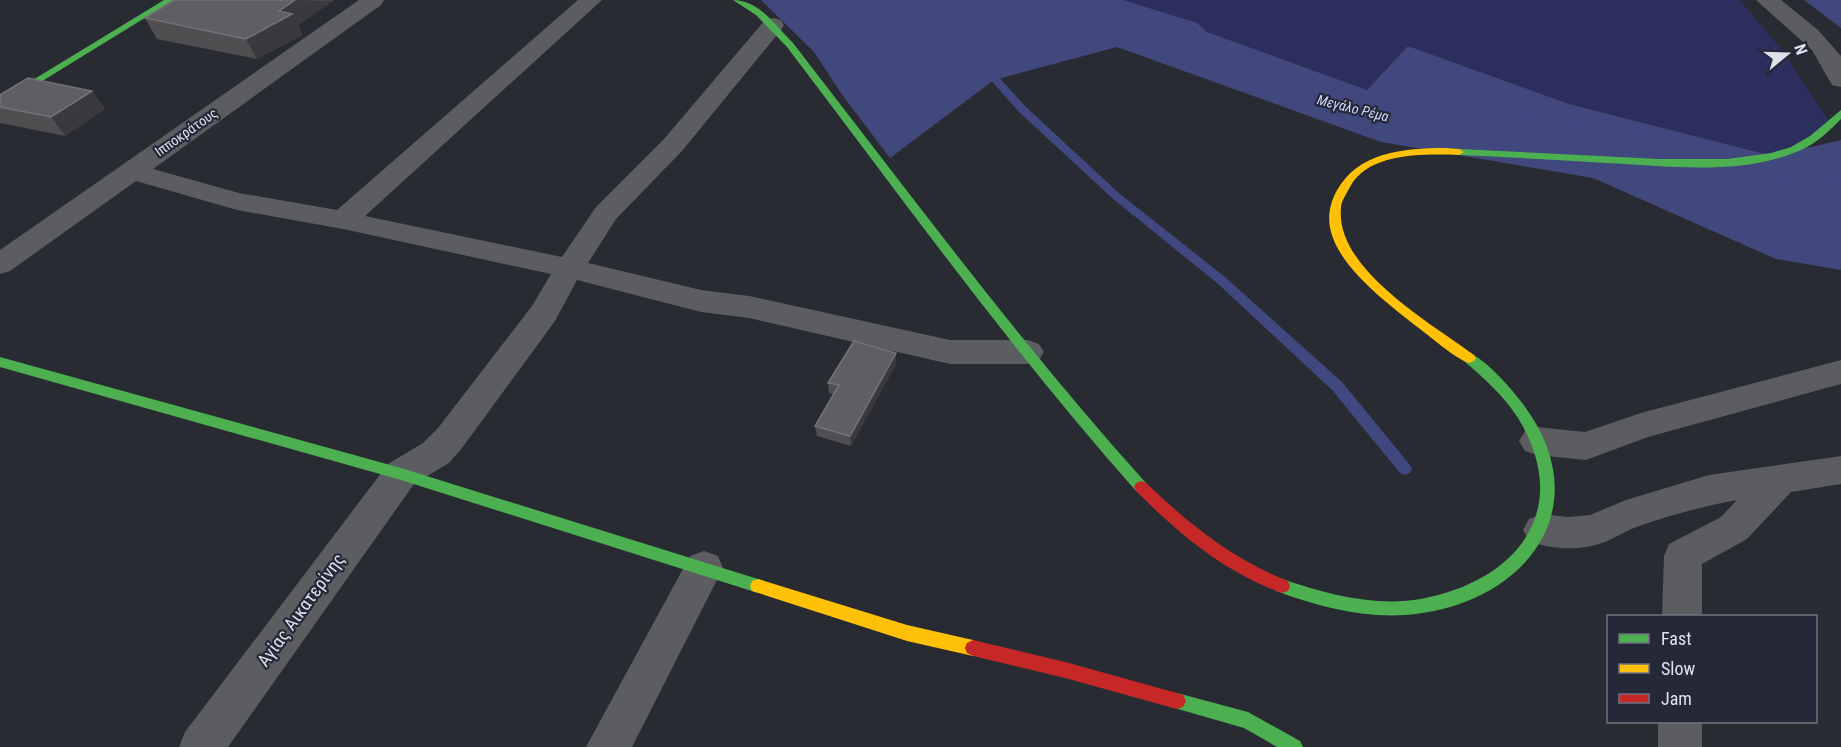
<svg xmlns="http://www.w3.org/2000/svg" width="1841" height="747" font-family="'Roboto Condensed',sans-serif">
  <style>
    .green { fill: #2c2f5d }
    .forest { fill: #41487d }
    .lines { fill: none; stroke-linecap: round; stroke-linejoin: round }
    .stream { fill: #41477f; fill-rule: evenodd }
    .street { fill: #5c5d60; fill-rule: evenodd }
    .fast { fill: #4caf50; fill-rule: evenodd }
    .slow { fill: #ffc107; fill-rule: evenodd }
    .jam { fill: #c62828; fill-rule: evenodd }
    .wall { fill: #504e51 }
    .shaded-wall { fill: #3a393e }
    .building { fill: #5f5e62; stroke: #737277; stroke-width: 1.5 }
    .labels { text-anchor: middle; stroke-width: 4.5; stroke-linejoin: round; paint-order: stroke }
    .far-water-label { font-size: 14px; font-style: italic; fill: #d1d8fd; stroke: #252837 }
    .far-street-label { font-size: 14px; fill: #dee0ea; stroke: #252837 }
    .near-street-label { font-size: 18px; fill: #dee0ea; stroke: #252837 }
  </style>
  <rect width="100%" height="100%" fill="#292b33"/>
  <polygon class="green" points="1119,0 1740,0 1780,48 1832,125 1773,156 1569,104 1408,46 1367,90"/>
  <g class="forest">
    <polygon points="761,0 1119,0 1367,90 1408,46 1569,104 1773,156 1841,140 1841,270 1776,259 1593,178 1381,142 1117,47 994,80 890,158 843,96 814,52"/>
    <polygon points="1804,0 1841,0 1841,28"/>
  </g>
  <g class="lines">
    <g class="stream">
      <polygon points="907,0 916,0 965,40 1026,107 1120,194 1225,277 1342,382 1410,465 1412,469 1410,473 1405,475 1400,473 1332,390 1217,283 1112,198 1018,111 959,44"/>
      <polygon points="1110,0 1123,0 1197,23 1264,83 1399,117 1537,114 1690,138 1695,141 1690,144 1537,120 1399,123 1256,87 1191,27"/>
      <polygon points="1758,172 1783,178 1818,173 1841,178 1841,184 1818,179 1783,184 1754,177 1754,173"/>
    </g>
    <g class="street">
      <polygon points="359,0 384,0 381,5 153,169 239,193 337,210 578,0 602,0 365,216 562,257 596,207 664,139 765,20 773,18 781,20 784,25 781,30 682,151 616,219 588,263 701,290 749,296 950,340 1028,340 1039,344 1044,352 1039,360 1028,364 950,364 749,318 701,312 577,280 555,321 462,448 449,463 414,484 228,747 179,747 185,732 388,464 423,443 438,428 532,306 551,274 343,229 237,210 136,181 10,271 0,274 0,250"/>
      <polygon points="1756,0 1781,0 1818,30 1841,56 1841,87 1832,85 1812,50"/>
      <polygon points="1841,360 1841,384 1648,437 1586,460 1537,455 1525,451 1519,441 1525,431 1537,427 1585,432 1641,413"/>
      <path d="M1841,456V484L1791,492L1747,539L1702,564V616H1662L1664,556L1669,544L1721,517L1737,500C1704,506 1671,515 1639,526C1627,530 1617,537 1605,542C1581,551 1553,550 1529,541L1523,530L1529,519L1542,514L1568,517L1590,515L1626,500L1709,475Z"/>
      <polygon points="704,551 718,556 723,568 632,747 586,747 690,556"/>
      <rect x="1658" y="722" width="44" height="25"/>
    </g>
    <g class="fast">
      <polygon points="164,0 174,0 0,107 0,100"/>
      <path d="M733,0C759,0 776,26 793,43C908,191 1020,343 1146,483L1148,487L1146,491L1141,493L1136,491C1011,350 901,197 787,47L756,15Z"/>
      <path d="M1841,110V119C1829,131 1817,143 1801,150C1742,176 1669,166 1606,163C1557,160 1508,157 1459,155L1454,152L1459,149L1659,159H1728L1771,153L1791,147L1810,136Z"/>
      <path d="M1469,353C1484,358 1509,386 1519,399C1604,505 1526,606 1405,615C1361,618 1317,606 1276,591L1274,586L1276,581L1282,579C1326,594 1375,607 1421,599C1517,581 1574,510 1518,418C1504,396 1484,378 1464,361L1462,358L1464,355Z"/>
      <polygon points="0,357 401,468 758,579 764,581 766,586 764,591 758,593 401,480 0,367"/>
      <polygon points="1177,693 1248,712 1300,741 1303,747 1277,747 1244,728 1171,707 1168,701 1171,695"/>
    </g>
    <g class="slow">
      <path d="M1445,148L1459,149L1464,152L1459,155C1426,154 1368,152 1350,187C1347,193 1341,201 1341,208C1335,269 1431,323 1474,355L1476,358L1474,361L1469,363C1454,358 1430,336 1416,326C1387,303 1341,269 1331,232C1327,217 1330,204 1336,192C1357,152 1404,148 1445,148Z"/>
      <polygon points="758,579 907,625 973,640 979,643 981,648 979,653 973,656 907,641 752,591 750,586 752,581"/>
    </g>
    <g class="jam">
      <path d="M1141,481L1146,483C1189,524 1232,559 1288,581L1290,586L1288,591L1282,593C1224,572 1179,534 1136,491L1134,487L1136,483Z"/>
      <polygon points="973,640 1065,662 1177,693 1183,695 1186,701 1183,707 1177,709 1065,678 973,656 967,653 965,648 967,643"/>
    </g>
  </g>
  <g class="wall">
    <polygon points="174,0 333,0 333,1 298,25 302,35 257,59 157,39 145,18"/>
    <polygon points="92,91 105,109 65,136 0,123 0,95"/>
    <polygon points="896,353 896,364 851,446 817,436 815,426 834,394 829,393 828,383"/>
  </g>
  <g class="shaded-wall">
    <polygon points="295,0 333,1 298,25 302,35 257,59 246,39 279,11"/>
    <polygon points="92,91 105,109 65,136 51,117"/>
    <polygon points="896,353 896,364 851,446 850,436"/>
  </g>
  <g class="building">
    <polygon points="174,0 295,0 279,11 292,14 246,39 145,18"/>
    <polygon points="28,78 92,91 51,117 0,107 0,95"/>
    <polygon points="854,341 896,353 850,436 815,426 839,385 828,383"/>
  </g>
  <g class="labels">
    <g class="far-water-label">
      <text transform="translate(1353 108) rotate(14)" y="5">Μεγάλο Ρέμα</text>
    </g>
    <g class="far-street-label">
      <text transform="translate(186 132) rotate(-35)" y="5">Ιπποκράτους</text>
    </g>
    <g class="near-street-label">
      <text transform="translate(301 610) rotate(-54)" y="6">Αγίας Αικατερίνης</text>
    </g>
  </g>
  <rect x="1607" y="615" width="210" height="108" fill="#252837" stroke="#6f727f" stroke-width="1.5"/>
  <rect x="1619" y="634" width="30" height="9" fill="#4caf50" stroke="#6f727f" stroke-width="1.5"/>
  <text x="1661" y="645" font-size="18" fill="#dee0ea">Fast</text>
  <rect x="1619" y="664" width="30" height="9" fill="#ffc107" stroke="#6f727f" stroke-width="1.5"/>
  <text x="1661" y="675" font-size="18" fill="#dee0ea">Slow</text>
  <rect x="1619" y="694" width="30" height="9" fill="#c62828" stroke="#6f727f" stroke-width="1.5"/>
  <text x="1661" y="705" font-size="18" fill="#dee0ea">Jam</text>
  <g transform="translate(1787 54) rotate(71)" stroke="#252837" stroke-width="4.5" paint-order="stroke">
  <path d="M0-4.5L10 22L0 15L-10 22Z" fill="#dee0ea"/>
  <text y="-9" font-size="16" font-weight="bold" text-anchor="middle" fill="#dee0ea">N</text>
  </g>
</svg>
